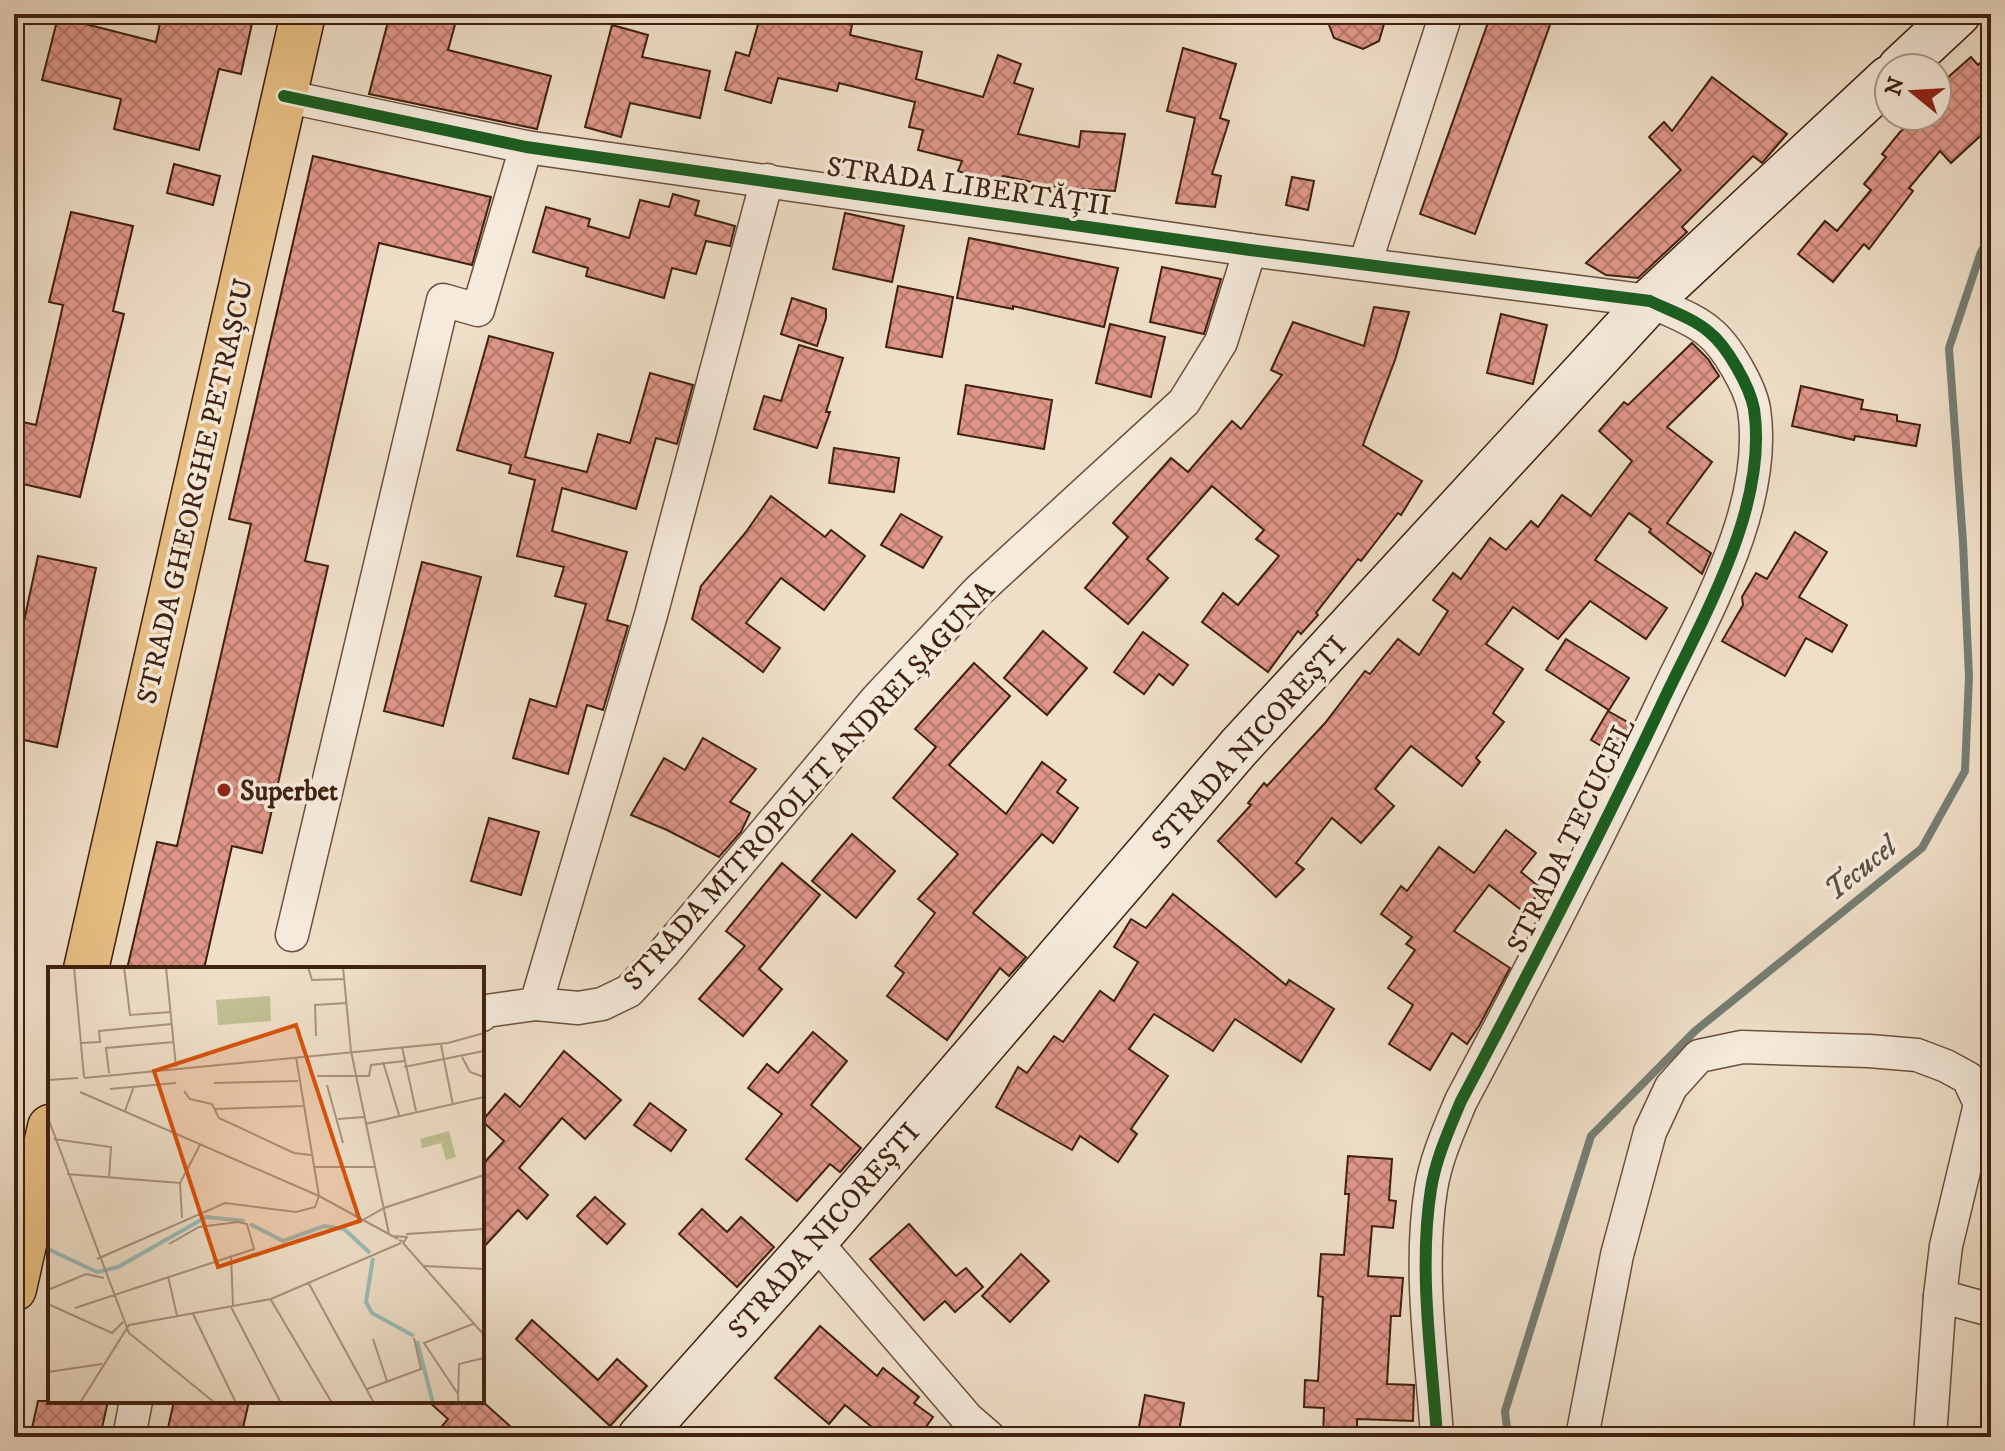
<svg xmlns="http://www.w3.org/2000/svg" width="2005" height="1451" font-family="'IM FELL DW Pica',serif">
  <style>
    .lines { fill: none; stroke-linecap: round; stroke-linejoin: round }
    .stream { stroke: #767e74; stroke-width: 8 }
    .building { fill: url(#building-cross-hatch); stroke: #3f210f; stroke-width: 2 }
    .minor-casing { stroke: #6b503d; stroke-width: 35 }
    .secondary-casing { stroke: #3f210f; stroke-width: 47 }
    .primary-casing { stroke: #3f210f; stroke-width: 47 }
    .minor { stroke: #f5eadb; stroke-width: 32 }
    .secondary { stroke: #f5eadb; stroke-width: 44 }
    .primary { stroke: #e8c084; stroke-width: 44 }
    .cycleway-casing { stroke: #f5eadb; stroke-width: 17 }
    .cycleway { stroke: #1b5e20; stroke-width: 12 }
    .poi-dot { fill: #8f2418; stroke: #f5eadb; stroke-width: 3 }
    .labels { text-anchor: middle; stroke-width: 7; stroke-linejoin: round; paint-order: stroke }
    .street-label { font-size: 28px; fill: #3f210f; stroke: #f5eadb }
    .poi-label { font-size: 28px; font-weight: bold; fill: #3f210f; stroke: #f5eadb; text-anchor: start }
    .water-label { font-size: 30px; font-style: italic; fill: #5a5042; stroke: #f5eadb }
    .inset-river { fill: none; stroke: #9abcb8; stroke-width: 4 }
    .inset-road { fill: none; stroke: #a9937e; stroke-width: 2 }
    .view { fill: #d7530c; fill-opacity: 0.15; stroke: #d7530c; stroke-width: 4 }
    .inset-edge { fill: none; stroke: #3f210f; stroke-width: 4 }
  </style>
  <defs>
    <pattern id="building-cross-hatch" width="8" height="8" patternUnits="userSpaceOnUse" patternTransform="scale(2)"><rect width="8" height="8" fill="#df9689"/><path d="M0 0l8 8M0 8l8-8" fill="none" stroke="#b67a6e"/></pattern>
  </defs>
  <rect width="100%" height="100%" fill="#efdfc8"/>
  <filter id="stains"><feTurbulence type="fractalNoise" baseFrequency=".0025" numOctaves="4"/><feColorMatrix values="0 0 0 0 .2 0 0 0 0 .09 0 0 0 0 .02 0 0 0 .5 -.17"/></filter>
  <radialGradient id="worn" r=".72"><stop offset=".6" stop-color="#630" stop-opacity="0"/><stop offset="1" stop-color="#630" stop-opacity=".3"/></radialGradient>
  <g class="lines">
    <polyline class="stream" points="1508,1437 1505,1411 1591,1136 1695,1031 1922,848 1965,771 1969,677 1963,542 1949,348 1981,252 1991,235"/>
  </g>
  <g class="building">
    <polygon points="162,14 254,14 241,74 219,69 199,150 114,129 121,99 42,80 58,17 156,42"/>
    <polygon points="390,14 458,14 448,50 551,76 537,129 369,94"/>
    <polygon points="761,14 803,14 852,25 850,35 922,52 916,79 983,97 998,55 1021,64 1014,83 1033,89 1018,134 1079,147 1081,131 1125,134 1115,191 1061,188 1003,176 1000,185 958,171 962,161 918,150 923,130 909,127 915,102 839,83 837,91 778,78 771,103 725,90 736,52 749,56"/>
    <polygon points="1325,14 1387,14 1379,41 1363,49 1334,38"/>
    <polygon points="1491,14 1530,14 1551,22 1475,234 1420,214"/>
    <polygon points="612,25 648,35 642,57 710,71 700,118 630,103 621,137 585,127"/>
    <polygon points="1183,48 1236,64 1220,118 1229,121 1212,174 1221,176 1215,207 1176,203 1195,118 1167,111"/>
    <polygon points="1991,53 1991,126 1951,163 1940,151 1909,188 1913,191 1869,249 1864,244 1833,282 1798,254 1825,221 1837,231 1871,190 1864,184 1886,157 1882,154 1900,132 1919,116 1937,116 1937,87 1971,57 1978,65"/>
    <polygon points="1712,77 1787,134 1762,163 1753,156 1682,227 1687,232 1638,278 1606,275 1586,263 1681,170 1649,137 1664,122 1672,131"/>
    <polygon points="313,156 491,197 472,265 379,243 305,561 328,566 262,853 232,846 204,969 127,969 157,842 177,846 251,524 229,519"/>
    <polygon points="174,164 220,176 213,205 167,193"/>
    <polygon points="1292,177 1314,181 1308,210 1286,205"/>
    <polygon points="673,194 699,201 695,215 735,226 730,246 706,241 696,274 672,268 664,298 586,276 588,268 533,252 546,207 590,219 588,226 629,238 640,200 669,207"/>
    <polygon points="71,212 133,226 113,311 124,314 80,497 14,482 14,420 36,425 63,305 49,302"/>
    <polygon points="845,213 904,226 892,282 833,269"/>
    <polygon points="969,238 1118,268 1104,327 1013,306 1013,309 957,298"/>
    <polygon points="1162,267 1221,279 1204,334 1150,322"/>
    <polygon points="898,286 953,297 942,357 886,347"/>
    <polygon points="792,298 826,309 826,318 817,346 781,334"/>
    <polygon points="1374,307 1409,312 1395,360 1363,445 1422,481 1401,515 1398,513 1361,561 1358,559 1316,613 1318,615 1301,634 1298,631 1268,672 1202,622 1223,593 1238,605 1279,556 1256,539 1264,530 1212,486 1147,559 1168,578 1128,624 1085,588 1128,537 1113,523 1171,458 1188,472 1232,421 1241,429 1282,375 1271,370 1293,322 1364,346"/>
    <polygon points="1501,314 1547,325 1533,384 1487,373"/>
    <polygon points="1110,324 1165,337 1151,397 1096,383"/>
    <polygon points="489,336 553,353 525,457 587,472 598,434 630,443 650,373 693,385 677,444 656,438 636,509 562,488 552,531 627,552 607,620 628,626 603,710 587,705 568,774 513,758 530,699 556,707 586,604 555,596 564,567 517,556 535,480 509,473 511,465 457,450"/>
    <polygon points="1692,343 1708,359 1719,376 1667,427 1712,462 1667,523 1711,553 1702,574 1649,532 1651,529 1629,513 1595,560 1667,608 1646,639 1590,601 1558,639 1513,607 1486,644 1523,669 1493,713 1504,722 1476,758 1480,762 1462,786 1411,746 1375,789 1394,806 1361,843 1332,818 1296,863 1304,869 1276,897 1218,841 1251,805 1248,803 1264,783 1267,786 1325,723 1365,671 1370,674 1398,639 1419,655 1448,611 1433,600 1453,573 1461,579 1490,538 1506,550 1531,521 1538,527 1562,495 1591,516 1632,461 1599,431 1624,402 1628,405"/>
    <polygon points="799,345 843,358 826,412 830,412 817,448 754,429 764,396 781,401"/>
    <polygon points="966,385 1052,400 1044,449 958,434"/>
    <polygon points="1801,386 1863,400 1861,409 1897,415 1897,421 1920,425 1916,446 1855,436 1854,440 1792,426"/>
    <polygon points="834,448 899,458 894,492 829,483"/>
    <polygon points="771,496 825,537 831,530 865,556 824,610 781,578 746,623 780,648 763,672 692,619 701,586 746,532"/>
    <polygon points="901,514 942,537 923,568 881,545"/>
    <polygon points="1795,532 1827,552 1799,597 1847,625 1832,652 1806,638 1785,676 1722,641 1743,605 1742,597 1756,573 1767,579"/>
    <polygon points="38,556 96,568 57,747 14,738 14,668"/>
    <polygon points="422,562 481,577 443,726 384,711"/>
    <polygon points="1043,631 1087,668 1047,715 1004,678"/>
    <polygon points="1143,632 1188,665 1173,685 1159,674 1144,694 1114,672"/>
    <polygon points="1566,639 1629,678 1609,710 1546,670"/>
    <polygon points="974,663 1010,696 949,765 1006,814 1042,762 1066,780 1057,792 1078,808 1053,843 1042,834 973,913 1026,957 1009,976 1000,968 947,1040 887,996 904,973 895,966 935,913 918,899 958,854 893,798 936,747 915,729"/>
    <polygon points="1608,711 1631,724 1617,755 1591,740"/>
    <polygon points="703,738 756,769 730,802 750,813 741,832 719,857 667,830 631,815 664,758 685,770"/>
    <polygon points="489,818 539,832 521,895 471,881"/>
    <polygon points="1506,830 1536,853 1521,872 1542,889 1524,912 1489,885 1454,931 1510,968 1479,1026 1467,1044 1452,1033 1430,1070 1389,1044 1413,1005 1388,988 1415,950 1406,944 1412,937 1381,914 1401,886 1407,891 1439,847 1474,873"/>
    <polygon points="852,834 895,871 856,918 812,881"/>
    <polygon points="782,863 820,895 759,969 782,989 743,1036 699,999 745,946 726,931"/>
    <polygon points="1173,894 1286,985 1289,980 1334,1009 1301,1062 1235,1019 1213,1051 1154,1014 1129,1049 1168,1076 1131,1129 1137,1134 1118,1162 1080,1136 1072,1150 996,1107 1018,1067 1027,1073 1054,1036 1063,1042 1100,991 1114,1001 1138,962 1114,947 1131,919 1146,928"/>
    <polygon points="813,1032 847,1061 811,1105 861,1148 840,1172 830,1164 797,1201 746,1159 782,1114 748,1088 767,1064 778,1073"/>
    <polygon points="564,1051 621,1100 585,1139 562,1118 519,1168 548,1195 527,1219 518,1210 482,1249 482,1165 504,1141 482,1121 505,1094 520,1107"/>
    <polygon points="650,1103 686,1130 671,1151 634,1125"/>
    <polygon points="1348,1156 1392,1159 1389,1200 1396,1201 1393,1228 1372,1226 1368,1276 1403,1278 1400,1316 1391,1316 1387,1384 1414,1385 1413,1421 1357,1419 1357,1437 1323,1437 1324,1408 1304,1407 1305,1380 1318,1381 1323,1297 1318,1296 1321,1254 1344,1255 1349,1194 1345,1194"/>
    <polygon points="595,1197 625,1224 607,1244 577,1216"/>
    <polygon points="702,1209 727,1232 741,1217 774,1247 737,1287 679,1234"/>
    <polygon points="909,1224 956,1276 966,1268 983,1287 955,1312 945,1301 924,1320 870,1259"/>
    <polygon points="1021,1254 1049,1281 1010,1322 982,1296"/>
    <polygon points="532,1320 598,1380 617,1359 647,1386 610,1426 516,1339"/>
    <polygon points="820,1326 877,1376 883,1368 919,1397 914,1403 933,1417 919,1437 884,1437 845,1405 829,1424 775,1378"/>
    <polygon points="1145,1395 1184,1403 1178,1437 1137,1437"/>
    <polygon points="38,1401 108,1401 100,1437 30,1437"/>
    <polygon points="174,1401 249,1401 241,1437 166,1437"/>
    <polygon points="428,1401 482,1401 522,1437 433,1437 448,1419"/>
  </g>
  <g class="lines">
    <defs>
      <g id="minor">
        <path d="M284,96L526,147L1250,250L1650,301C1668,310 1693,318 1709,332C1727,346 1750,387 1754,409C1769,508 1701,620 1661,706C1598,840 1530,971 1461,1101C1449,1130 1436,1158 1431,1189C1418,1270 1432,1356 1437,1437"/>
        <polyline points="1365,264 1446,14"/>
        <polyline points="292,935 443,300 478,310 526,147"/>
        <polyline points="536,1004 651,615 767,180"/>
        <polyline points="482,1015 486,1011 536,1004 578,1008 602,1004 629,991 663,954 875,701 978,591 1184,402 1221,342 1250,250"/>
        <polyline points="815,1241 967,1418 989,1437"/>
        <polyline points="1940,1296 1991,1310"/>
        <polyline points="129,1437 136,1401"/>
        <polyline points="1582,1437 1617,1255 1650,1132 1671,1087 1699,1056 1742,1047 1869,1051 1917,1055 1946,1066 1968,1078 1980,1104 1946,1246 1940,1296 1930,1437"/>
      </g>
      <g id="secondary">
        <polyline points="1900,68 1958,14"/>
        <polyline points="640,1437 815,1241 1239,747 1650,301 1889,78"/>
      </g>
      <g id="primary">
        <polyline points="86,969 303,14"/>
        <polyline points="14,1289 50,1127"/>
      </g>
    </defs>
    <use href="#minor" class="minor-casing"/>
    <use href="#secondary" class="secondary-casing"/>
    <use href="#primary" class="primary-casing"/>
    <use href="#minor" class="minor"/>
    <use href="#secondary" class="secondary"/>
    <use href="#primary" class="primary"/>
    <defs>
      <path id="cycleway" d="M284,96L526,147L1250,250L1650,301C1668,310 1693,318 1709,332C1727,346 1750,387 1754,409C1769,508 1701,620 1661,706C1598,840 1530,971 1461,1101C1449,1130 1436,1158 1431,1189C1418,1270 1432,1356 1437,1437"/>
    </defs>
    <use href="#cycleway" class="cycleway-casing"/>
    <use href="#cycleway" class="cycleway"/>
  </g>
  <circle class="poi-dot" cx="224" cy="790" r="8"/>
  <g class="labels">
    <g class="street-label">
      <text transform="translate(969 185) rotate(8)" y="10">STRADA LIBERTĂȚII</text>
      <text transform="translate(194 491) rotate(-77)" y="10">STRADA GHEORGHE PETRAȘCU</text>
      <text transform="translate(1248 742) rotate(-48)" y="10">STRADA NICOREȘTI</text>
      <text transform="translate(808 785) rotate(-48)" y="10">STRADA MITROPOLIT ANDREI ȘAGUNA</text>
      <text transform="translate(1570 835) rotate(-64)" y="10">STRADA TECUCEL</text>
      <text transform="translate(823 1230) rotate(-49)" y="10">STRADA NICOREȘTI</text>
    </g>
    <g class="poi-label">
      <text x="240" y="800">Superbet</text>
    </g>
    <g class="water-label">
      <text transform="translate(1860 868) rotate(-39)" y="10">Tecucel</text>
    </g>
  </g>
  <g transform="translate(48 967)">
    <rect width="436" height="436" fill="#efdfc8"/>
    <path d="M222,29L223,54L170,58L168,33Z" fill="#c0c092"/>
    <path d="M401,164L408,190L398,193L393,176L374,181L372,172Z" fill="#c0c092"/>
    <path class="inset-river" d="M202,257L235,274L276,259L296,262L322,286M0,282L49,305L70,300L158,250L197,254M325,291L318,335L324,346L366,369M369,374L385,436"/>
    <path class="inset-road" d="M26,0L36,110M76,0L82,48L123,45M118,0L128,100M260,0L264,13L296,12M295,0L303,84L341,267M268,69L267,38L298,36M33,76L52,75L51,64L124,57M393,78L405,138M354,80L368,144M414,90L422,105L436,110M335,95L351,148M356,100L436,84M61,106L58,81L126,75M269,109H321L323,98L356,94M36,111L400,76L436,66M0,113L30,111M166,116L250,114M279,118L295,176M62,122L128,116M136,124L142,132L164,137L171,151L246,186L263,188M32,125L271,229L350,272M167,142L255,139M77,144L86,119M0,151L81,366L167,436M290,152L316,150M317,157L436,130M6,172L63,180L61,211M265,200H326M19,207L132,216M134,251L132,216L152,178M315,253L336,241L436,208M358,267L436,262M343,269L359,270L356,275L351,273M355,276L436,368M183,289L185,338M49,292L177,236L248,245L267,240L271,229L248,90M376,299L436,302M120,309L129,349M260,315L326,436M0,323L38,307L56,311M223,333L284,436M0,337L64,366L75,355M183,340L233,436M27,341L206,282L199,257L190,255L151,260L121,277M145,347L188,436M325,372L339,414M0,405L54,397M319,422L373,402L366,371M410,427L376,376L425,357M32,436L81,358L223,332L353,276M410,436L411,397L436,391"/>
    <path class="view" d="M248,58L312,254L170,300L106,104Z"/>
    <rect width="436" height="436" class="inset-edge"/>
  </g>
  <rect width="2005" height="1451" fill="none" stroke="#efdfc8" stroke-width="48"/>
  <rect x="16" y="16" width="1973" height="1419" fill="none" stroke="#3f210f" stroke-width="4"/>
  <rect x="24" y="24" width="1957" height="1403" fill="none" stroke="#3f210f" stroke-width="2"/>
  <g transform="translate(1913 92) rotate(288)"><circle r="38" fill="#f5eadb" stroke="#ac9a89" stroke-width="2"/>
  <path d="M0-6L14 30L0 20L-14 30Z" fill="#8f2418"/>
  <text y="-12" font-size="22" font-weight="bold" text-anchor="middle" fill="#3f210f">N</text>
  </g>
  <rect width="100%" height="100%" filter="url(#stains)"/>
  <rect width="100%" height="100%" fill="url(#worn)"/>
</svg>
